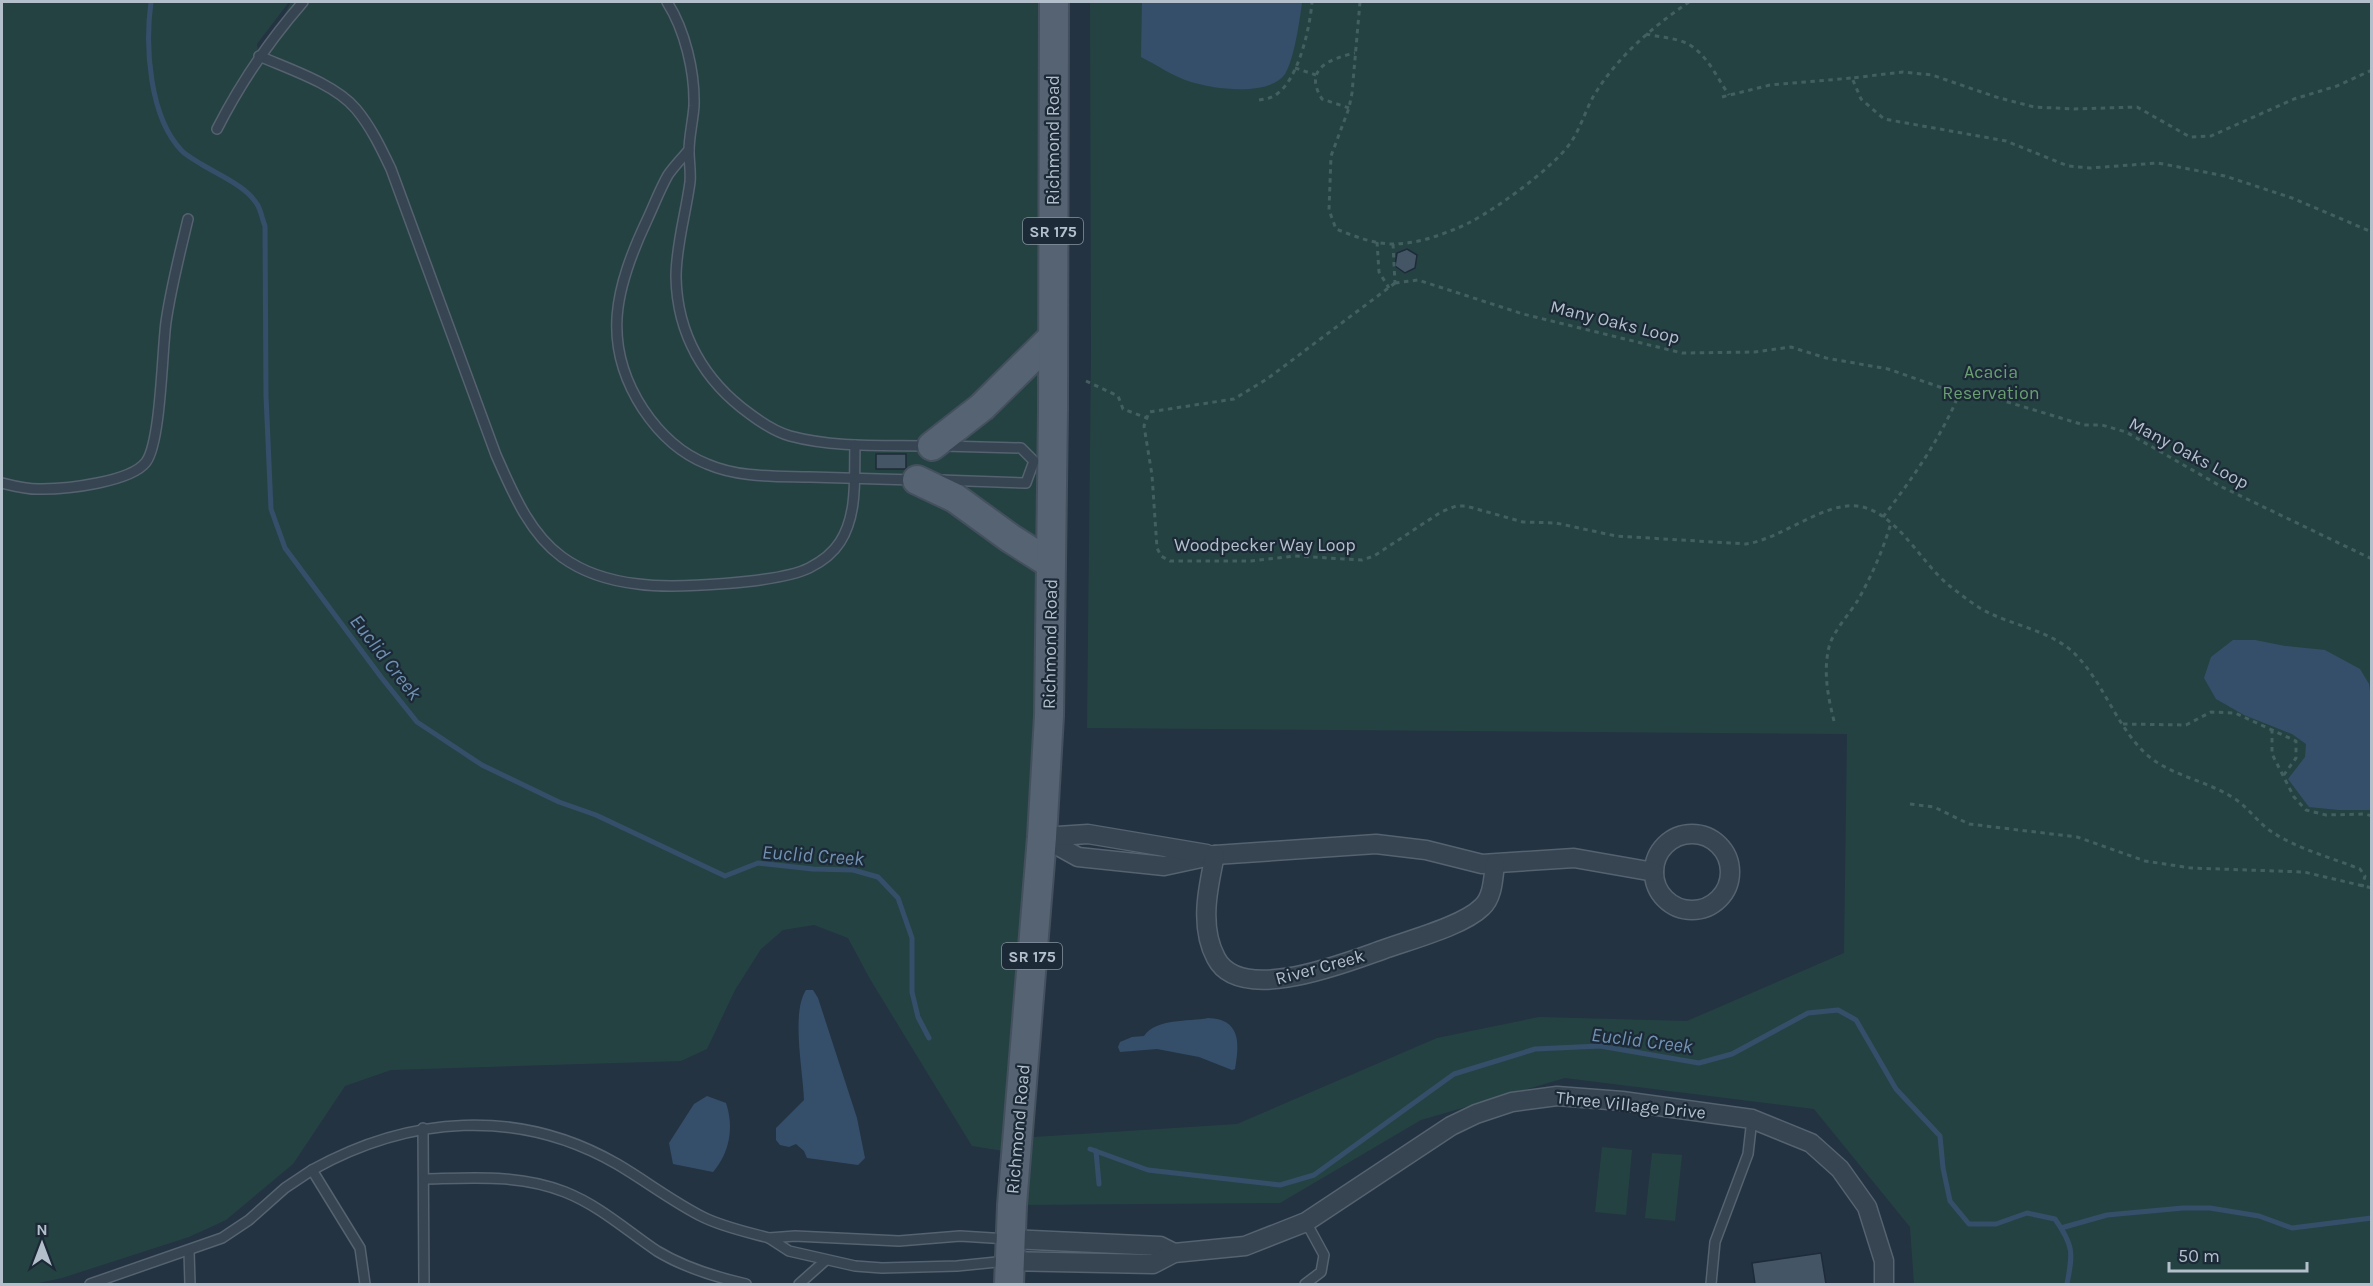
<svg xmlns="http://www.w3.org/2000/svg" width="2373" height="1286" font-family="Karla,sans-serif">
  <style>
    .green { fill: #254243 }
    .water { fill: #354f6a }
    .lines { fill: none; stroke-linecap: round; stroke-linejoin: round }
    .stream { stroke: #354f6a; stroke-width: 5 }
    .building { fill: #456; stroke: #1e2b39; stroke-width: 1.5 }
    .service-casing { stroke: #55626f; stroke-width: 12 }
    .minor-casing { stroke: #55626f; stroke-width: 21 }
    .primary-casing { stroke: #44505e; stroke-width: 32 }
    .path { stroke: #435f60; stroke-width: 3; stroke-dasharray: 4.5 4.5; stroke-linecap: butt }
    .service { stroke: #374452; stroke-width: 9 }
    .minor { stroke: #374452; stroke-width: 18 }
    .primary { stroke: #556372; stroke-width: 28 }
    .labels { text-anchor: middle; stroke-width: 4.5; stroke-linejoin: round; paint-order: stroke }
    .shield { fill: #1c2937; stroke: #86929f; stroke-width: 1.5 }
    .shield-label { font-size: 16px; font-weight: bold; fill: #b4bfcc }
    .street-label { font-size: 18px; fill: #b4bfcc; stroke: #1c2937 }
    .park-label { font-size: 18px; fill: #699f71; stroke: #1c2937 }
    .water-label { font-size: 20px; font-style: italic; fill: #7192b2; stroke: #1c2937 }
  </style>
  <rect width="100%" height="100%" fill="#233342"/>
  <g class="green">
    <polygon points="2,2 289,2 257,44 259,55 274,35 291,2 1054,2 1052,299 1018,1138 1237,1124 1437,1038 1539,1017 1687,1021 1844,953 1847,734 1087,728 1091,359 1090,2 2371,2 2371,1284 1914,1284 1910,1227 1814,1109 1565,1078 1421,1120 1280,1203 1012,1205 1016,1153 972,1146 870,979 848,938 814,925 783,930 761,949 735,990 707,1049 681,1061 391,1070 345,1086 293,1164 226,1220 189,1237 62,1278 34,1284 2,1284"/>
    <polygon points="1602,1147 1632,1150 1626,1215 1595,1212"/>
    <polygon points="1652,1153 1682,1155 1675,1221 1645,1218"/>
  </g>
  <g class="water">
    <path d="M1142,2H1302C1300,19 1294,60 1285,74C1269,97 1214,89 1191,82C1174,77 1157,65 1141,57Z"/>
    <polygon points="2233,640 2255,640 2285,646 2325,650 2360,669 2369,684 2371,698 2371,810 2339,810 2309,807 2288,779 2305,757 2306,744 2292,734 2244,715 2216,699 2204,678 2211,657"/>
    <path d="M806,990H813L818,998L857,1118L865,1158L858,1165L807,1158L804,1151L796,1144L789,1147L780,1145L776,1140V1128L804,1100C803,1070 791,1013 806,990Z"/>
    <path d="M1208,1018C1240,1019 1240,1042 1235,1069L1232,1070L1199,1057L1157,1049L1120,1052L1118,1047L1120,1042L1132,1037L1144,1036C1156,1018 1188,1022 1208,1018Z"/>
    <path d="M707,1096L726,1103C734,1127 730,1152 713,1172L673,1164L669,1143L694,1104Z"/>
  </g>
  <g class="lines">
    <g class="stream">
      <path d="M151,2C145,46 149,117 182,151C187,156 195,160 201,164C219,175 246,186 257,204C261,210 262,219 265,226L266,396L271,509L285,548L381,677L417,722L482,765L559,802L596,815L725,876L758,863L813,869L853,870L878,877L898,898L912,938V992L918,1017L929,1038"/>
      <path d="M1090,1149L1148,1170L1280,1185L1314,1175L1454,1074L1535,1049L1600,1046L1699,1063L1732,1054L1808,1013L1838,1010L1856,1020L1896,1089L1940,1136L1943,1168L1950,1201L1969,1224H1996L2027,1213L2055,1219C2074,1246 2073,1253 2067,1284"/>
      <polyline points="1096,1151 1099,1184"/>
      <polyline points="2061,1228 2107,1215 2183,1208 2210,1208 2259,1216 2292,1228 2372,1218"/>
    </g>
  </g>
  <g class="building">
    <polygon points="1407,249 1417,255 1415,268 1405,273 1395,266 1397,253"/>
    <rect x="876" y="454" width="30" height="15"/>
    <polygon points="1821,1253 1826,1284 1755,1284 1752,1263"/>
  </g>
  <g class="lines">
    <defs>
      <g id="service">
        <path d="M667,2C685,30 695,72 694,106C693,121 689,136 689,151C689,161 691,172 690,182C686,213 676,245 676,277C677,334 704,381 750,414C762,423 776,432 790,436C835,448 884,445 930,446"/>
        <path d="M259,56C289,69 335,84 356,109C371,127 381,148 391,169L496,455C512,491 529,533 562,557C584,573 611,581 638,584C673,589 779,583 809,568C821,562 833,553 840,542C858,514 854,477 855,445"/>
        <path d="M217,129C241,82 269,41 303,2"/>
        <path d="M689,150C682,158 674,166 668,175C660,189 654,205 647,220C616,286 600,343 643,409C659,433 679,453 707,464C739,478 776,476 810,477C845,478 879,479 914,480"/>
        <polyline points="940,480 1026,483 1034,461 1021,448 944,446"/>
        <path d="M2,483C14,486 28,490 42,489C67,489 131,482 146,462C161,442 162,351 166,322C171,287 180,253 188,219"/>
        <polyline points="423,1128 424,1284"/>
        <path d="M312,1170C409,1116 518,1107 617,1164C646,1181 673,1202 703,1217C723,1227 747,1232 769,1238"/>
        <path d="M425,1179C472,1178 520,1174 565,1192C600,1206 626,1230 657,1251C685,1268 715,1277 746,1284"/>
        <polyline points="189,1251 190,1284"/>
        <polyline points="1007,1261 957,1266 882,1268 855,1266 789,1251 769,1238 795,1236 899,1241 960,1236 1008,1239"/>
        <polyline points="90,1284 222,1238 249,1220 285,1188 312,1170 360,1248 365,1284"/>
        <polyline points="799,1284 826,1260"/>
        <polyline points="1305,1284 1321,1272 1324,1255 1306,1222"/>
        <polyline points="1711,1284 1715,1242 1748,1154 1752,1119"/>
      </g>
      <g id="minor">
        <circle cx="1692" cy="872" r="38"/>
        <polyline points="1042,837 1078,857 1164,866 1215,855 1376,844 1426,850 1482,864 1574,858 1654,872"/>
        <polyline points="1042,837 1088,834 1207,854"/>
        <path d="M1215,855C1208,887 1199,927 1216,958C1240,1005 1345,963 1382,950C1409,940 1463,926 1482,907C1493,897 1493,879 1495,864"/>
        <polyline points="1010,1239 1160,1246 1174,1253"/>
        <polyline points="1009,1261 1153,1264 1174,1253 1245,1246 1306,1222 1451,1126 1476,1114 1512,1102 1557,1096 1622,1101 1752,1119 1811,1143 1840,1169 1867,1207 1884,1261 1884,1284"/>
      </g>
      <g id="primary">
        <polyline points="932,446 982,407 1053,337"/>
        <polyline points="917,480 955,498 1010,538 1051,564"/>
        <polyline points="1009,1284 1012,1205 1042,837 1049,716 1053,410 1054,2"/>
      </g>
    </defs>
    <use href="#service" class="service-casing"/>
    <use href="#minor" class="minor-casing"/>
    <use href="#primary" class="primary-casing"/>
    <g class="path">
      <path d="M1360,2L1352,93L1349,108L1331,156L1329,210L1336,229C1354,236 1373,244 1393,244C1414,244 1436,237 1455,229C1484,219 1554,168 1571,142C1580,129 1585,112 1593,97C1617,57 1651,28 1689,2"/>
      <path d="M1646,34C1659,37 1677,38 1688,44C1707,54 1717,78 1729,95"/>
      <polyline points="1295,68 1316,75"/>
      <polyline points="2372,70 2337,86 2294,99 2211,136 2190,137 2137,107 2074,109 2034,107 1996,97 1932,75 1903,72 1852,78 1861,99 1884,119 2006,141 2068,166 2090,168 2158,163 2225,176 2292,198 2372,232"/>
      <polyline points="1722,97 1770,85 1852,78"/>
      <path d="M1259,100C1266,99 1272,98 1277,94C1299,78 1310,27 1312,2"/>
      <path d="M1349,108L1322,99C1303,69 1329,59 1355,53"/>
      <polyline points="1377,242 1379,272 1389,288"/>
      <polyline points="1393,244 1395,283"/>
      <path d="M1395,283L1267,379L1234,399L1149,412L1144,426L1152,475L1157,548L1161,556L1170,561H1251L1295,556L1362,560L1374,556L1441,512L1456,506H1466L1523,522L1556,523L1616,536L1746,544C1781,539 1824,502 1857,506C1897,511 1921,564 1951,587C1963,596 1976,607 1989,613C2016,626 2053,632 2075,654C2104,683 2116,726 2146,754C2172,777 2207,780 2235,799C2249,808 2258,823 2272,832C2298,849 2332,858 2360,869L2365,876L2362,887"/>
      <polyline points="1395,283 1418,280 1523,314 1682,353 1755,352 1791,347 1826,358 1888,369 1957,393 1991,397 2084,425 2102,425 2126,432 2222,487 2372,559"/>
      <polyline points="1086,381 1118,396 1123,409 1147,418"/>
      <path d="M1883,517C1912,479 1941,438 1959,394"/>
      <path d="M1834,721C1828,697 1823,672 1829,647C1832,633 1850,613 1858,600C1872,575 1883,550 1891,523"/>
      <polyline points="2123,724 2186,725 2211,712 2235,713 2296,741 2296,758 2283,776"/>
      <polyline points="2272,729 2272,754 2294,797 2306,810 2326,815 2365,814 2372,816"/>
      <polyline points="1910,804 1934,807 1969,824 2077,837 2145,861 2191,868 2304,872 2372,888"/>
    </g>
    <use href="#service" class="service"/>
    <use href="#minor" class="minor"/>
    <use href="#primary" class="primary"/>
  </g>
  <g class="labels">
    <g class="shield">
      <rect x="1023" y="218" width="60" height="26" rx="4.5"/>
      <rect x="1002" y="943" width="60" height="26" rx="4.5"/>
    </g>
    <g class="shield-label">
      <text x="1053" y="237">SR 175</text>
      <text x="1032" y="962">SR 175</text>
    </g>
    <g class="street-label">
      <text transform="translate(1053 140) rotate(-90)" y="6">Richmond Road</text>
      <text transform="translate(1615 322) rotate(14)" y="6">Many Oaks Loop</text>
      <text transform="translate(2189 453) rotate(28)" y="6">Many Oaks Loop</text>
      <text x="1265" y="551">Woodpecker Way Loop</text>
      <text transform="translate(1050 644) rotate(-89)" y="6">Richmond Road</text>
      <text transform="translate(1320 967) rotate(-15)" y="6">River Creek</text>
      <text transform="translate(1631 1105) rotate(6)" y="6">Three Village Drive</text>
      <text transform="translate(1018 1129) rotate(-85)" y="6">Richmond Road</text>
    </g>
    <g class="park-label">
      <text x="1991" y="378">Acacia<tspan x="1991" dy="21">Reservation</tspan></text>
    </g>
    <g class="water-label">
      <text transform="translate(386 657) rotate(52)" y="7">Euclid Creek</text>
      <text transform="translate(813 855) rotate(4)" y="7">Euclid Creek</text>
      <text transform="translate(1642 1040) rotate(7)" y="7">Euclid Creek</text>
    </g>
  </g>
  <rect width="2373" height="1286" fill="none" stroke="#b4bfcc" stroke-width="6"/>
  <g transform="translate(42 1244)" stroke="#1c2937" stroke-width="4.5" paint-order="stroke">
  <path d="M0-4.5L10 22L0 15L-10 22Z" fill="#b4bfcc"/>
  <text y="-9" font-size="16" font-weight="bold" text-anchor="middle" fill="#b4bfcc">N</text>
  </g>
  <path d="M2169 1262v9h138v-9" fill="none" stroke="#b4bfcc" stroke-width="3"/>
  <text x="2178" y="1262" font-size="18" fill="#b4bfcc" stroke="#1c2937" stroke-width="4.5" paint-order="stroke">50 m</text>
</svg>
